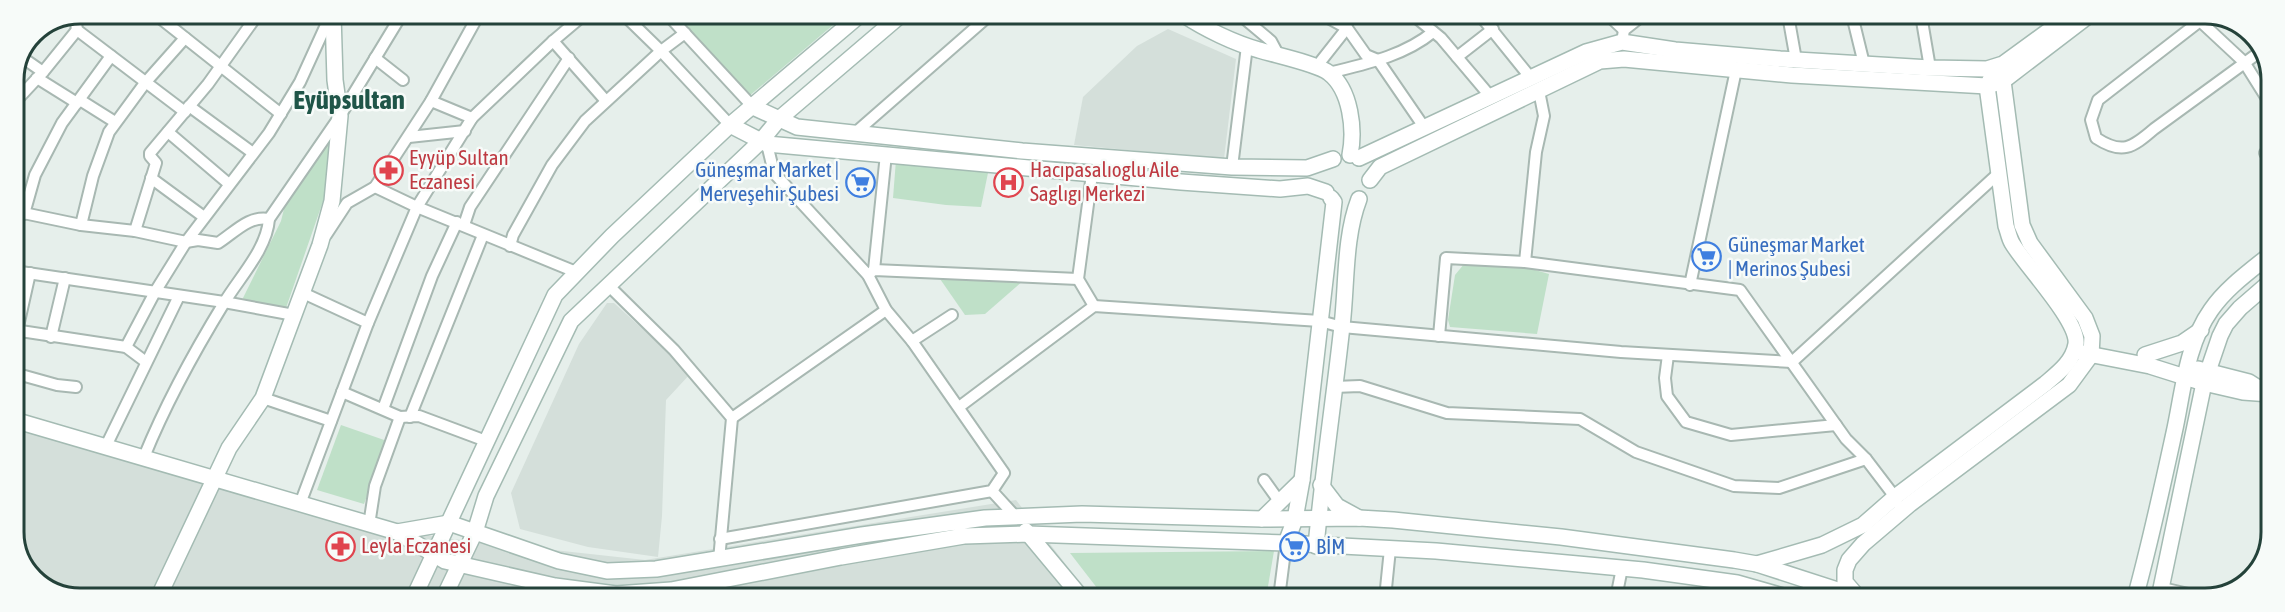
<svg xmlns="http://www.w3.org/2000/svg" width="2285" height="612" font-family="'Asap Condensed',sans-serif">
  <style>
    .built { fill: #d4dfda }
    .green { fill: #bfe0c8 }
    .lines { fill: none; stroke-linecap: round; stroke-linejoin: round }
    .street-casing { stroke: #a8b8b2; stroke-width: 14 }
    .secondary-casing { stroke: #a4bbb3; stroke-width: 18 }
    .street { stroke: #fff; stroke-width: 10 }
    .secondary { stroke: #fff; stroke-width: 15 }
    .labels { text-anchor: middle; stroke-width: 5; stroke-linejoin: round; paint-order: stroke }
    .health-label { font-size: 21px; fill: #be3a42; stroke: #f7fbf9; text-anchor: start }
    .shop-label { font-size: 21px; fill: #366cbe; stroke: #f7fbf9; text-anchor: start }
    .district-label { font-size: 27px; font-weight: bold; fill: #1f5548; stroke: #f7fbf9 }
    .rim { fill: none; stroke: #24423a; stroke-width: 3 }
  </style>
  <rect width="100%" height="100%" fill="#e6efeb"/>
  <g class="built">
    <polygon points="1168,29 1236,59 1224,159 1074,145 1083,97 1137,46"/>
    <polygon points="607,303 614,303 691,373 666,400 662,516 658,557 588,547 520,529 511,493 579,344"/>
    <polygon points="14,423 435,537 645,560 1016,500 1091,597 63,596 30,575 14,536"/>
  </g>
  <g class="green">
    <polygon points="677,14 846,14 748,97"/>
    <polygon points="330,141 329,184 286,308 245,302 243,298 281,221 286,201"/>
    <polygon points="896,160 989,168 981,207 946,205 893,198"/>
    <polygon points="1464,264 1528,268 1549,274 1537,334 1450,327 1448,320 1455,275"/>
    <polygon points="938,276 1025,279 985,314 965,315"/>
    <polygon points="341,425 387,441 364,504 317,490"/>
    <polygon points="1274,551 1266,598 1104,597 1070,553"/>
  </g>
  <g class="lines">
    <defs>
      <g id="street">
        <polyline points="155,14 281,114"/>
        <polyline points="623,14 661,51 730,125"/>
        <polyline points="667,14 753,107"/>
        <polyline points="1240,15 1271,41 1279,56"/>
        <polyline points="1323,15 1347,28 1366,55 1378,60 1424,127"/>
        <polyline points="1413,15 1441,38 1490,96"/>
        <polyline points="1480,15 1530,77"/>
        <polyline points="1608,15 1624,30"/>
        <polyline points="1788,15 1796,60"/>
        <polyline points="1852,15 1864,64"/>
        <polyline points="1921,15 1930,68"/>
        <polyline points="75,16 77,30 185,112"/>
        <polyline points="2192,16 2200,21 2244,62 2271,105"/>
        <path d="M2200,21L2098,100L2091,120L2096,138C2122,155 2132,148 2154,129L2261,51"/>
        <polyline points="553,41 606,101"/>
        <polyline points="1622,42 1624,30 1643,15"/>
        <polyline points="1457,57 1493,29"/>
        <polyline points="23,58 43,72"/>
        <polyline points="375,58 403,80"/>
        <polyline points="1320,68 1321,61 1347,28"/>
        <path d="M1329,73C1365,64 1404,56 1433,32"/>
        <polyline points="37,78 77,103"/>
        <polyline points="80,100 115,122"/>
        <polyline points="431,101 472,118"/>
        <polyline points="14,103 43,72 77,30"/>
        <polyline points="189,106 253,153"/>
        <polyline points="168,132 229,184"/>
        <polyline points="855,133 991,14"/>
        <polyline points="409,137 465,131"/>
        <polyline points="2271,163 2265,153 2271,148"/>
        <polyline points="1232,167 1247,46"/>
        <polyline points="1092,174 1078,279 1094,306"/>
        <polyline points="151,178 204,217"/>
        <polyline points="375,187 417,207 576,272"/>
        <path d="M14,211L81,225L135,231L186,242L198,240L218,243C234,233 249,215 269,219"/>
        <polyline points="24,214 35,175 62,123 111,56"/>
        <polyline points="81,225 93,176 109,132 145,83 185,38"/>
        <polyline points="464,225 470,207 569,58"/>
        <polyline points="135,231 156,163 150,156 150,153 208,84 258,14"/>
        <polyline points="326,235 347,203 375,187 431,101 479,14"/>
        <polyline points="510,246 513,235 552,165 585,121 661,51 685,33"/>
        <polyline points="1525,262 1536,152 1544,116 1539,91"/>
        <polyline points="874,270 886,154"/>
        <polyline points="14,271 224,302 294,315"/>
        <polyline points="868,275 874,270 1078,279"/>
        <polyline points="608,285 674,350 732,418 719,560"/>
        <polyline points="1690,285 1736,70"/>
        <polyline points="303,293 368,323"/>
        <polyline points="14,330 126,347 146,362"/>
        <polyline points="17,331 30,273"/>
        <polyline points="1439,336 1446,258 1525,262 1740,290 1846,439 1866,459 1895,497 1897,503"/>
        <polyline points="51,337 65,278"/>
        <polyline points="912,341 952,315"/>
        <polyline points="126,347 155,292 186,242 269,133 300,82 331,14"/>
        <polyline points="1668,355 1665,378 1667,396 1686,422 1731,435 1836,425"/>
        <polyline points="14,373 57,385 76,387"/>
        <polyline points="1334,387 1360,386 1447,413 1580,419 1636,452 1734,486 1779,488 1866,459"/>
        <polyline points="342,392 400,417 419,416 486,441"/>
        <polyline points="263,398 331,421"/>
        <polyline points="959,407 1094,306 1320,321 1342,327 1621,352 1792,362 1999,173"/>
        <polyline points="383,409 432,276 457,222"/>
        <polyline points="410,417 483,235"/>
        <polyline points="732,418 886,310"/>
        <polyline points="106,446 179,296"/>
        <path d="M144,457C166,403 194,352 224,303C239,278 267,249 269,219L340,116L402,14"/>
        <polyline points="1264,480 1279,501"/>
        <polyline points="992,491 1014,515"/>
        <polyline points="300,504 368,323 417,207 472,118 553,41 585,14"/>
        <polyline points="369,525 375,486 400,417"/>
        <polyline points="720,539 992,491 1004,473 912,341 886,310 868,275 774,173 767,144"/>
        <polyline points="2162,588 2206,598"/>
        <polyline points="1279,598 1286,543"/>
        <polyline points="1385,598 1390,549"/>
        <polyline points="1616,598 1622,568"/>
      </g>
      <g id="secondary">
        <path d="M1184,15C1205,29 1234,43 1259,50C1275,55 1318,64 1329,73C1351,90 1355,130 1350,155"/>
        <polyline points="753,107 797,127 1022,151 1232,167 1307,168 1333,159"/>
        <polyline points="730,125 767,144 1181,182 1280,189 1308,186 1326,192"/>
        <polyline points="1359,158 1586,52 1622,42 1675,50 1780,59 1930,68 1987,69 2003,64 2069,16"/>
        <polyline points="1370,180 1380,167 1600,61 1624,59 1792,75 1987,86 2003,81 2088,16"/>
        <polyline points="2083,353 2150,366 2204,383 2243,392 2270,394"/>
        <polyline points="2145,355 2182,343 2201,330"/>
        <polyline points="2198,369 2249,382 2263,391"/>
        <polyline points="14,420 397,532"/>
        <polyline points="1321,485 1337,506 1359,518"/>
        <polyline points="1262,519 1302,480"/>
        <polyline points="1026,531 1081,597"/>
        <polyline points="1286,543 1295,519 1302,480 1334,202 1331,198"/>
        <path d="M1316,546C1323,472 1334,399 1342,326C1347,284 1344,238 1359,199"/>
        <path d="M1757,564L1822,545L1863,525L1895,497L2045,384C2058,373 2073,362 2076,344C2079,321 2025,265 2012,243C2009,238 2008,231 2006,226L1987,86L1991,78"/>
        <polyline points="159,596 229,448 263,398 320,245 332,201 340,116 335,80 333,14"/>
        <polyline points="1857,596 1845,582 1845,570 1849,560 1863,544 1910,504 2069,385 2091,355 2092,336 2085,318 2030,243 2022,225 2003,81 1999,73"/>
        <polyline points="414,597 555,295 612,236 730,125 861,14"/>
        <polyline points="444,597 475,532 486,496 571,321 761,141 779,119 902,14"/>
        <polyline points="1790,598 1737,583 1643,570 1436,551 1286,543 1028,534 964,536 841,557 671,590 616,594 555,586 445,561 397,532 449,523 559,561 607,571 656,569 862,535 985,518 1082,514 1262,519 1359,518 1393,520 1561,537 1734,560 1757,564 1862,598"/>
        <path d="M2135,598C2150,544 2162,488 2174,433C2183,393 2186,345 2211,310C2226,288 2250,271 2271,254"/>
        <polyline points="2159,598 2204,383 2220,336 2226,324 2240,308 2270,282"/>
      </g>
    </defs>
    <use href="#street" class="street-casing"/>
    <use href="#secondary" class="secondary-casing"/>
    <use href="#street" class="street"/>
    <use href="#secondary" class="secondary"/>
  </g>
  <defs>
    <symbol id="pharmacy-ring" viewBox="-11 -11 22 22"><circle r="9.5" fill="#f7fbf9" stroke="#e0444e" stroke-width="1.5"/><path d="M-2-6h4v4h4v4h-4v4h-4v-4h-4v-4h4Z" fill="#e0444e"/></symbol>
    <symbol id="supermarket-ring" viewBox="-11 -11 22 22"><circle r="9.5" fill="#f7fbf9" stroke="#3f7fe0" stroke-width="1.5"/><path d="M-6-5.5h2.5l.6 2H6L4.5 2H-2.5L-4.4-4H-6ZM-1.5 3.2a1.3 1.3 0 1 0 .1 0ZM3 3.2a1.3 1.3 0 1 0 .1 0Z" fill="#3f7fe0"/></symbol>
    <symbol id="hospital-ring" viewBox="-11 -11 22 22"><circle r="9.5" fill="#f7fbf9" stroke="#e0444e" stroke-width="1.5"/><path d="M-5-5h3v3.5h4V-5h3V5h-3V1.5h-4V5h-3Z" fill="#e0444e"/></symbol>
  </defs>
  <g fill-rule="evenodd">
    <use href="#pharmacy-ring" x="372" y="154" width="33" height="33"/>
    <use href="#supermarket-ring" x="844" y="166" width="33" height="33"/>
    <use href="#hospital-ring" x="992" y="166" width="33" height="33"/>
    <use href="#supermarket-ring" x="1690" y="240" width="33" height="33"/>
    <use href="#pharmacy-ring" x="324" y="530" width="33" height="33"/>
    <use href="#supermarket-ring" x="1278" y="530" width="33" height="33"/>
  </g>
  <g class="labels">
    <g class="health-label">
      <text x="409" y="165">Eyyüp Sultan<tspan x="409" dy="24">Eczanesi</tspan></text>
      <text x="1030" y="177">Hacıpasalıoglu Aile<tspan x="1030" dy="24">Saglıgı Merkezi</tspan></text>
      <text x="361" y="553">Leyla Eczanesi</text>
    </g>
    <g class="shop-label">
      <text x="839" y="177" text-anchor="end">Güneşmar Market |<tspan x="839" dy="24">Merveşehir Şubesi</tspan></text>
      <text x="1728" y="252">Güneşmar Market<tspan x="1728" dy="24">| Merinos Şubesi</tspan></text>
      <text x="1316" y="554">BİM</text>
    </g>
    <g class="district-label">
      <text x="349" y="109">Eyüpsultan</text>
    </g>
  </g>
  <path d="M0 0H2285V612H0ZM80 24H2205A56 56 0 0 1 2261 80V532A56 56 0 0 1 2205 588H80A56 56 0 0 1 24 532V80A56 56 0 0 1 80 24Z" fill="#f7fbf9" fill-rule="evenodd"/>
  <path class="rim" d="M80 24H2205A56 56 0 0 1 2261 80V532A56 56 0 0 1 2205 588H80A56 56 0 0 1 24 532V80A56 56 0 0 1 80 24Z"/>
</svg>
